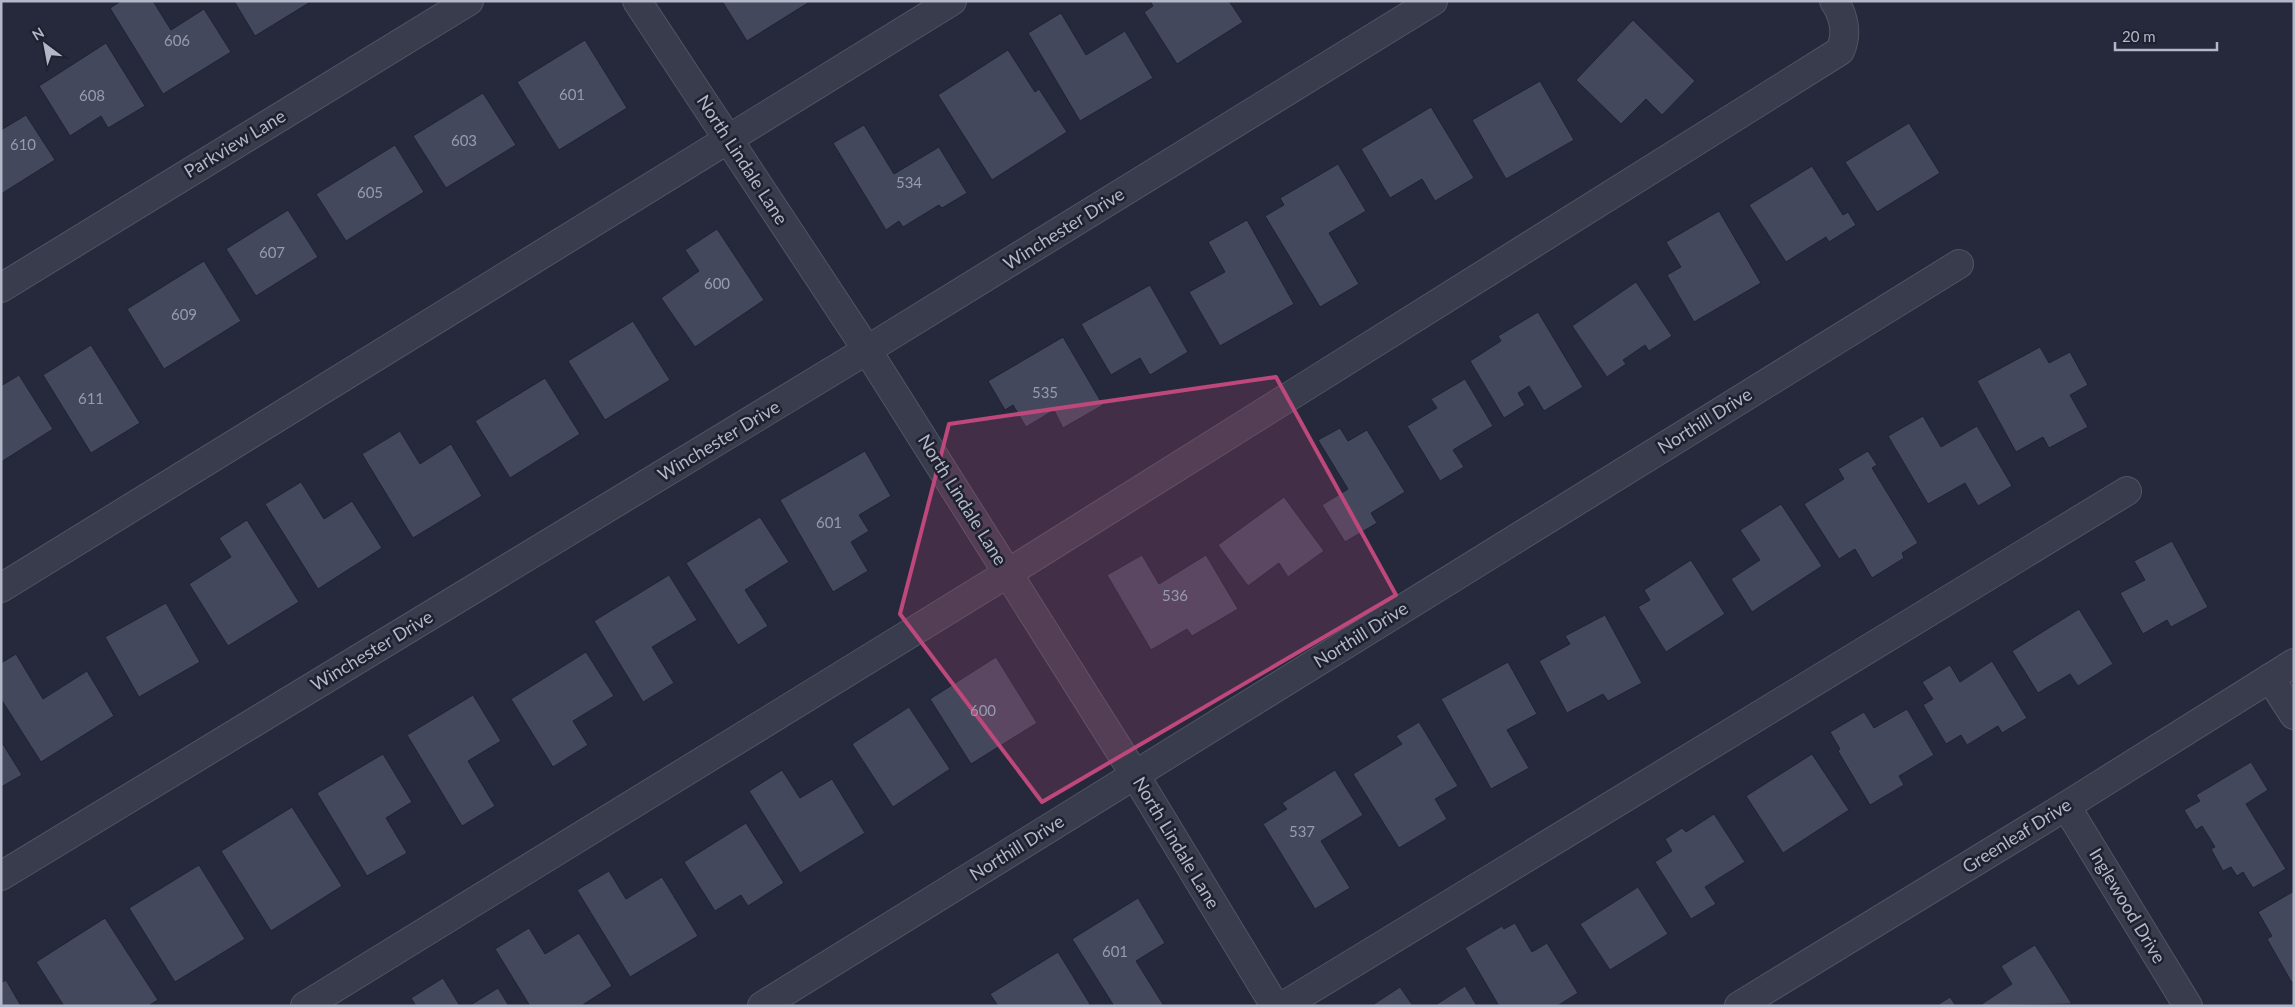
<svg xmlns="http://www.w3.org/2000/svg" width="2295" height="1007" font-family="Lato,sans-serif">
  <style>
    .building { fill: #44485d; stroke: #202332 }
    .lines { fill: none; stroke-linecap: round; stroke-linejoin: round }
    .minor-casing { stroke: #515463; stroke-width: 30 }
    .minor { stroke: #393c4c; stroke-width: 28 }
    .marked { fill: #be487b; fill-opacity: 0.2; stroke: #be487b; stroke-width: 4; stroke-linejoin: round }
    .labels { text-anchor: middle; stroke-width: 5; stroke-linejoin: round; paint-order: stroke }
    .number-label { font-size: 15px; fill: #989bac }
    .street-label { font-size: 18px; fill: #b4b7c7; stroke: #1e2130 }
  </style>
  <rect width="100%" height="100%" fill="#25293b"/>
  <g class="building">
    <polygon points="121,1 153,1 171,30 204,9 231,52 163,94 110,8"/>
    <polygon points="234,1 312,1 255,36"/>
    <polygon points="722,1 811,1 747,41"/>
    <polygon points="1150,1 1229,1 1243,22 1177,64 1144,12 1153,6"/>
    <polygon points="1061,13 1086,55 1125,31 1153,78 1080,121 1028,33"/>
    <polygon points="1633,20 1695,81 1662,115 1646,99 1621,124 1576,80"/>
    <polygon points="585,40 627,108 559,150 517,82"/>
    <polygon points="106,43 145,106 108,128 101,116 70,136 39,86"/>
    <polygon points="1008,50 1035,92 1039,89 1067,132 992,180 938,95"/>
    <polygon points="1540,81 1574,140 1506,179 1472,120"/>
    <polygon points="483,93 516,145 446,188 413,136"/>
    <polygon points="1431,107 1474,178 1435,201 1422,179 1390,198 1361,149"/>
    <polygon points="26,115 55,160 1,194 1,130"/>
    <polygon points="1909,123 1940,173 1877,212 1845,162"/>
    <polygon points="864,125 894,174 939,147 967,193 942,208 939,205 903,227 899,221 886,230 833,143"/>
    <polygon points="395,145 424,192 346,241 316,194"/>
    <polygon points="1338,164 1366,211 1329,233 1359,284 1320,307 1265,216 1284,205 1280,198"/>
    <polygon points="1812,166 1843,215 1848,212 1856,225 1829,242 1826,237 1786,262 1749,205"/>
    <polygon points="288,210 318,257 256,296 226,249"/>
    <polygon points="1719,211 1761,283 1694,322 1667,275 1681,267 1666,242"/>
    <polygon points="1247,220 1294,304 1220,346 1189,292 1225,272 1208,242"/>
    <polygon points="717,229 764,300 695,347 661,298 699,271 685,250"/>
    <polygon points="204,261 241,321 164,369 127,309"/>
    <polygon points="1636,282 1672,336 1649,351 1645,345 1623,360 1626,364 1607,377 1572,326"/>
    <polygon points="1150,285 1188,352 1150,375 1140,358 1111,375 1081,324"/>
    <polygon points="1538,312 1583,387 1544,411 1529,386 1518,393 1525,405 1504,418 1470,361 1501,341 1498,336"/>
    <polygon points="633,321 670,380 605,420 568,361"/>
    <polygon points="1063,337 1103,405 1063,428 1054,410 1026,427 1013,405 1005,410 988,381"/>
    <polygon points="91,345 140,423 91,453 43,375"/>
    <polygon points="2040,347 2049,363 2070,352 2088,385 2070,395 2088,427 2049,448 2043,437 2016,452 1977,381"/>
    <polygon points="19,375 53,429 1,462 1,386"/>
    <polygon points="545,378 580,434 510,478 475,421"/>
    <polygon points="1465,379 1493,426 1453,450 1464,467 1440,481 1407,426 1437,408 1431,399"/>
    <polygon points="1923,416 1941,447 1977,426 2012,486 1978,506 1965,483 1928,504 1888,436"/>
    <polygon points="1340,428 1348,441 1367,430 1405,492 1371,513 1377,523 1345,542 1322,505 1348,489 1318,440"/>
    <polygon points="400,431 420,464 451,444 482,496 413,538 362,454"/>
    <polygon points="865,451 891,496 859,515 869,531 851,542 868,571 833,592 780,500"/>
    <polygon points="1868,451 1877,465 1872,468 1918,543 1902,553 1904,558 1872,578 1855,549 1839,559 1804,504 1844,479 1838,469"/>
    <polygon points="301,482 324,519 352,501 382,548 318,589 265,504"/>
    <polygon points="1284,497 1324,551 1288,577 1279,563 1248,586 1218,545"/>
    <polygon points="1781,504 1822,566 1752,612 1731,579 1760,560 1740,530"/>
    <polygon points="760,517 789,562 745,590 768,626 738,645 686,563"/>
    <polygon points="247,520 299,602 228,646 189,584 231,557 219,538"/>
    <polygon points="2172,541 2208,607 2171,627 2167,620 2143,634 2120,593 2145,580 2134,561"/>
    <polygon points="1142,555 1159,584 1206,555 1238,609 1192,636 1187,629 1151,650 1107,575"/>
    <polygon points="1691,560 1725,614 1666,652 1638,607 1650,600 1644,590"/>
    <polygon points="669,575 697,620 652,647 674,683 643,702 594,621"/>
    <polygon points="166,603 200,662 139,697 105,637"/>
    <polygon points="2079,609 2113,664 2078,686 2070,674 2038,693 2012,651"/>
    <polygon points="1605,615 1642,683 1608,701 1603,694 1567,713 1539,661 1570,644 1565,636"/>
    <polygon points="586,652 614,696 573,721 588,745 553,767 511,699"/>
    <polygon points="16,654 43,699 87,671 114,716 41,762 1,699 1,663"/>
    <polygon points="996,657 1037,723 971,764 930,699"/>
    <polygon points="1992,661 2027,718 2002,733 1998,726 1967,745 1961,735 1946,744 1923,705 1933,699 1922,682 1950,665 1960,682"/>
    <polygon points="1508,662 1537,714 1507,730 1529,768 1491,789 1441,699"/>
    <polygon points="473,695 501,741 468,761 495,806 462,826 407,735"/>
    <polygon points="909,707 950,769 893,807 852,744"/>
    <polygon points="1907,709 1934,755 1899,776 1904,785 1870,805 1838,751 1840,749 1830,732 1864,712 1874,728"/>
    <polygon points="1419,722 1458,786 1435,799 1447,819 1399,848 1353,774 1402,744 1396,736"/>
    <polygon points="1,741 22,775 1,787"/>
    <polygon points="383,754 412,802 386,818 407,853 367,876 317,793"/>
    <polygon points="1812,754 1849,810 1783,853 1746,796"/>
    <polygon points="2251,762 2268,790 2246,804 2286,869 2253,888 2243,872 2237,876 2231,867 2223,871 2211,849 2215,847 2202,826 2196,830 2184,810 2200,801 2196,795"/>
    <polygon points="782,770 800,798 832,779 865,833 800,873 749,791"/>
    <polygon points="1335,770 1363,815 1321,841 1350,888 1315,909 1263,824 1287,809 1282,803"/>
    <polygon points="292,807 342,886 271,931 221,851"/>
    <polygon points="1714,814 1745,862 1705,887 1716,904 1691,919 1655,862 1672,851 1665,839 1682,828 1686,832"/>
    <polygon points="746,823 784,883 748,906 741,895 715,911 684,862"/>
    <polygon points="199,865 245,939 175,982 129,908"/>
    <polygon points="609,871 626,899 662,877 698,936 630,977 577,890"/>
    <polygon points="1638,887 1668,934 1610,970 1580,924"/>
    <polygon points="2294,891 2294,982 2292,983 2267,939 2272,936 2258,912"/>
    <polygon points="1138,898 1165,943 1136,961 1164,1006 1114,1006 1072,939"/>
    <polygon points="105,918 158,1000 148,1006 64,1006 36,962"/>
    <polygon points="1515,923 1532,952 1547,943 1578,993 1557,1006 1499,1006 1465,948 1502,926 1504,929"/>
    <polygon points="529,928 545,954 579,933 612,986 581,1006 530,1006 495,949"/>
    <polygon points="2035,945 2072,1004 1979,1006 2012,984 2001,966"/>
    <polygon points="1058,952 1090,1004 1087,1006 998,1006 990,994"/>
    <polygon points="443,978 460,1006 416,1006 411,998"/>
    <polygon points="6,980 21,1006 1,1006 1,983"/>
    <polygon points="1465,986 1477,1006 1434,1006"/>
    <polygon points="1400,987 1413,1006 1371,1006"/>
    <polygon points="498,988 509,1006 469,1006"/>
    <polygon points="1950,997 1956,1006 1936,1006"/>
  </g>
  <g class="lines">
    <defs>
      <g id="minor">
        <polyline points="637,1 867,350 1135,775 1275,1006"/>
        <polyline points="1,288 469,1"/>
        <polyline points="1,588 952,1"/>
        <polyline points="2270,678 2294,715"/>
        <polyline points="2066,806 2188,1006"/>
        <polyline points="1,876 867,350 1433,1"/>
        <path d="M305,1006L1008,573L1840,51C1848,34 1844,16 1834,1"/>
        <polyline points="762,1006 1959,264"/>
        <polyline points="1283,1006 2127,491"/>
        <polyline points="1739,1006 2066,806 2294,663"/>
      </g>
    </defs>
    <use href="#minor" class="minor-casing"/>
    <use href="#minor" class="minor"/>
  </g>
  <path class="marked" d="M1276,377L1396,595L1042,802L900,614L949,424Z"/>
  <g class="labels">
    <g class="number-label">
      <text x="177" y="46">606</text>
      <text x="572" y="100">601</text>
      <text x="92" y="101">608</text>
      <text x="464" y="146">603</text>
      <text x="23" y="150">610</text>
      <text x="909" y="188">534</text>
      <text x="370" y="198">605</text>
      <text x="272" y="258">607</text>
      <text x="717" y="289">600</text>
      <text x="184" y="320">609</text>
      <text x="1045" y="398">535</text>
      <text x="91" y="404">611</text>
      <text x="829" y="528">601</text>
      <text x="1175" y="601">536</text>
      <text x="983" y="716">600</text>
      <text x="1302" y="837">537</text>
      <text x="1115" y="957">601</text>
    </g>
    <g class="street-label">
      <text transform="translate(235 144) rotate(-31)" y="6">Parkview Lane</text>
      <text transform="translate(742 160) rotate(57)" y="6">North Lindale Lane</text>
      <text transform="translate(1064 229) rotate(-32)" y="6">Winchester Drive</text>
      <text transform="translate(1705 421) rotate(-32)" y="6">Northill Drive</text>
      <text transform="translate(719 441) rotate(-31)" y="6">Winchester Drive</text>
      <text transform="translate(962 500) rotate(58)" y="6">North Lindale Lane</text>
      <text transform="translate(1361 635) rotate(-32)" y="6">Northill Drive</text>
      <text transform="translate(372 651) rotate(-31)" y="6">Winchester Drive</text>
      <text transform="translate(2017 836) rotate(-32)" y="6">Greenleaf Drive</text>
      <text transform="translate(1176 843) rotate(59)" y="6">North Lindale Lane</text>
      <text transform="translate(1017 848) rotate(-32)" y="6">Northill Drive</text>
      <text transform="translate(2127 906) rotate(59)" y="6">Inglewood Drive</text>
    </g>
  </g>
  <rect width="2295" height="1007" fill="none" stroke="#b4b7c7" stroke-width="5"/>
  <g transform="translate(45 45) rotate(328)" stroke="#1e2130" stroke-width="4" paint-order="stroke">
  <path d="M0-4L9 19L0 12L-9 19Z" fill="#b4b7c7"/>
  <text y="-8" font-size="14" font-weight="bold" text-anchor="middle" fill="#b4b7c7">N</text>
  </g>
  <path d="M2115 42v8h102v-8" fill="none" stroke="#b4b7c7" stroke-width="2.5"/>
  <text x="2122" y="42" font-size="15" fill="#b4b7c7" stroke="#1e2130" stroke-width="4" paint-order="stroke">20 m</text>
</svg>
